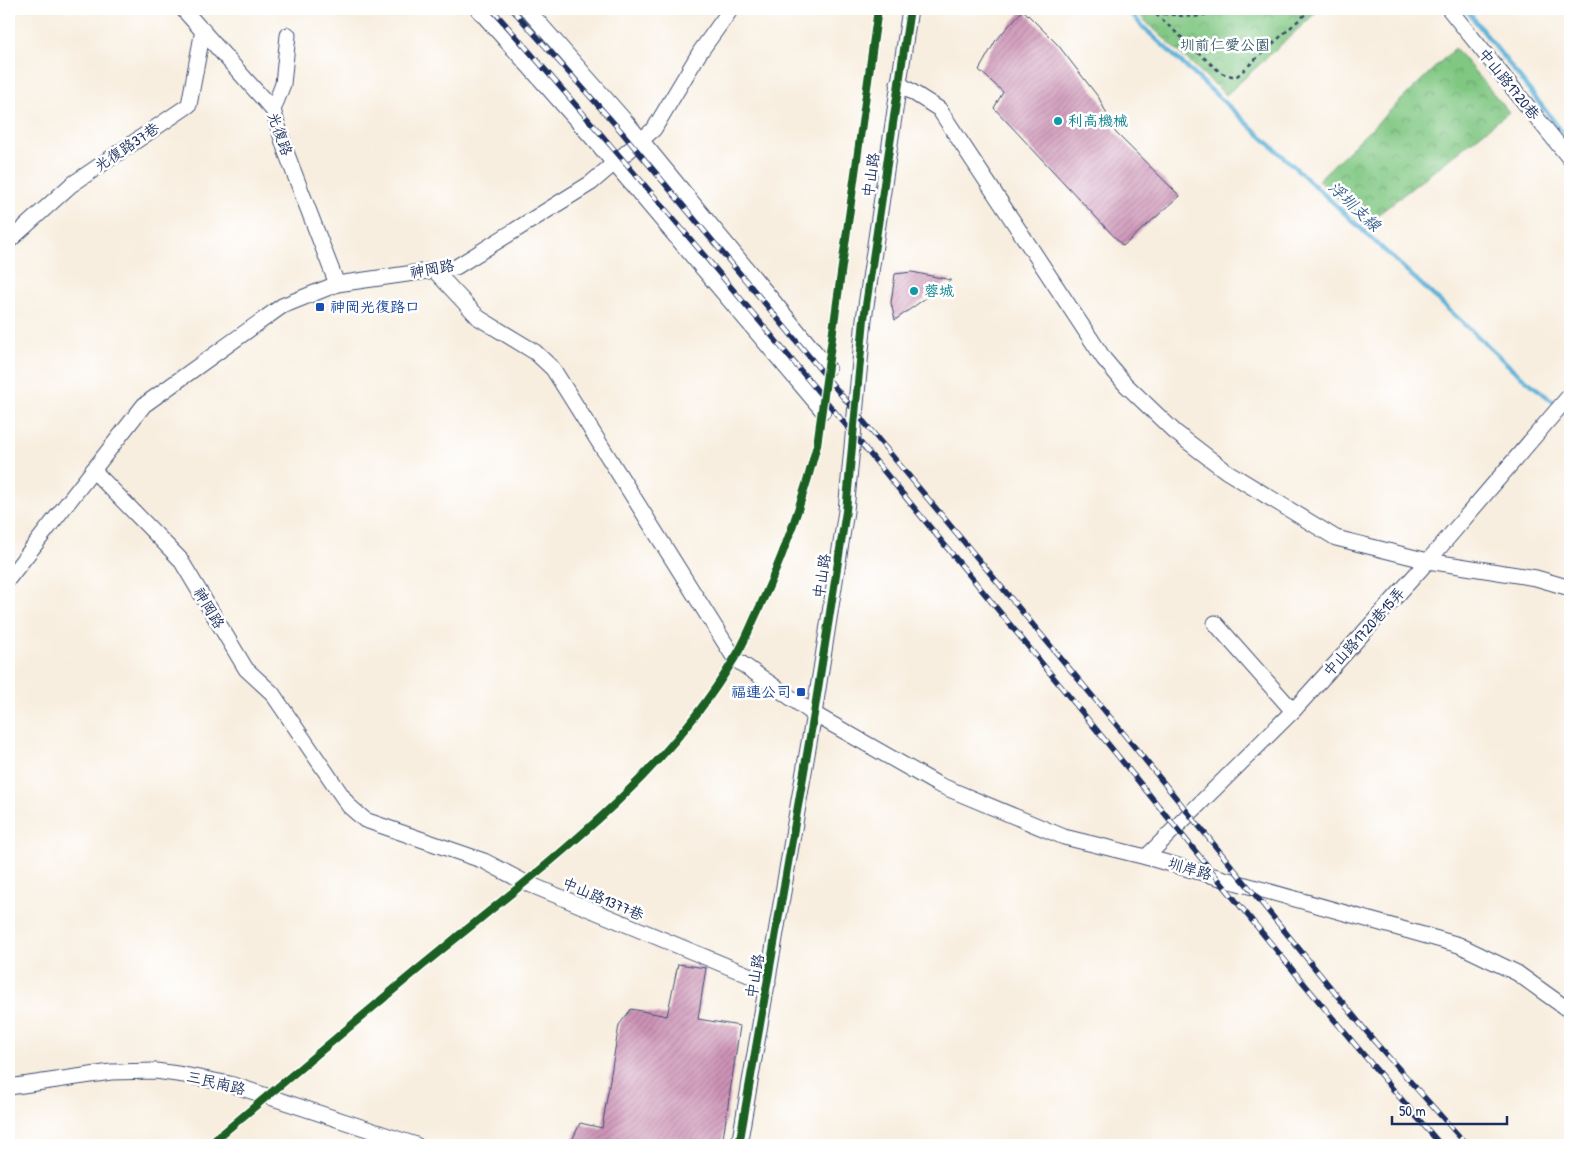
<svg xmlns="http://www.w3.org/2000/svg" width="1579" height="1154" font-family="'Patrick Hand','LXGW WenKai TC',sans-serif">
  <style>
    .park { fill: url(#park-crowns); stroke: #4e7b70 }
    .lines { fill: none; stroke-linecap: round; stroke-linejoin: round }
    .stream { stroke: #5cb1d8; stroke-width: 4.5 }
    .building { fill: url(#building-hatch) }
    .minor-casing { stroke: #3c4c71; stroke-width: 17 }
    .path { stroke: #3c4c71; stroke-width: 2.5; stroke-dasharray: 4 4; stroke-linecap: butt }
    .minor { stroke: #fff; stroke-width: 15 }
    .rail-casing { stroke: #1b2f5e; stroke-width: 5.5 }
    .rail { stroke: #fff; stroke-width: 4; stroke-dasharray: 11; stroke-linecap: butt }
    .cycleway-casing { stroke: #fff; stroke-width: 11 }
    .cycleway { stroke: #1b5e20; stroke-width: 8 }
    .culture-dot { fill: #0f9aa8; stroke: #fff; stroke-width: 2 }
    .transit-dot { fill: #1a4fb4; stroke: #fff; stroke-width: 2 }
    .labels { text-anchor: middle; stroke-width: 5; stroke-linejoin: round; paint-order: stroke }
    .park-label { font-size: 15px; fill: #395d69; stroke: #fff }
    .street-label { font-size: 15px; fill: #1b2f5e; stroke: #fff }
    .culture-label { font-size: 15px; fill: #0d838f; stroke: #fff; text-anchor: start }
    .transit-label { font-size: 15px; fill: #164399; stroke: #fff; text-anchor: start }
    .water-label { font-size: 16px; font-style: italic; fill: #325c89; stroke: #fff }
  </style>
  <defs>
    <pattern id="park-crowns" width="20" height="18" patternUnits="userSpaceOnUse" patternTransform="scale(1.25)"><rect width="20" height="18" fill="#80c782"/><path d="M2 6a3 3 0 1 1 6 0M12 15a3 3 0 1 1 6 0" fill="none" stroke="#68a26e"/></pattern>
    <pattern id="building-hatch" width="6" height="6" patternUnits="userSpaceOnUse" patternTransform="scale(1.25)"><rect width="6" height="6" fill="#ce93b6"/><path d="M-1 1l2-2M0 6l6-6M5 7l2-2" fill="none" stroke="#a67897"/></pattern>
  </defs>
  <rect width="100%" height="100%" fill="#fff"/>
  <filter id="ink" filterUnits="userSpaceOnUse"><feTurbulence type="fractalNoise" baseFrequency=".02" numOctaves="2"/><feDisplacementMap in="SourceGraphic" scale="10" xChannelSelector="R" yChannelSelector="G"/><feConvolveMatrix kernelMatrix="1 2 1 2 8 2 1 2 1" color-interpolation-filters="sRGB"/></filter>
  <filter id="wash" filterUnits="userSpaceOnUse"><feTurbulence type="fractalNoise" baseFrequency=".0096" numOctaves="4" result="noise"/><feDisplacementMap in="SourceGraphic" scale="20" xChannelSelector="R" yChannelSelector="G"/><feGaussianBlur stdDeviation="1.12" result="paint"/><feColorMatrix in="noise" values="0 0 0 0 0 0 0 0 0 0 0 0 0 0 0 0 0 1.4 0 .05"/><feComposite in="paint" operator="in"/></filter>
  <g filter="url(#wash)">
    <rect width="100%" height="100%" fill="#f8eedf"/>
    <g class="park">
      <polygon points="1135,9 1320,9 1226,95 1144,20"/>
      <polygon points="1455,48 1509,112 1366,224 1318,180"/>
    </g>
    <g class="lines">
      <g class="stream">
        <polyline points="1128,9 1142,26 1516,372 1570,415"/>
        <polyline points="1466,9 1570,142"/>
      </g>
    </g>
    <g id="blocks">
      <g class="building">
        <polygon points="1023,10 1058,45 1099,98 1116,133 1180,196 1123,246 994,108 1003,92 979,70 996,40"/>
        <polygon points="912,272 951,280 895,320 891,303 895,274"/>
        <polygon points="678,964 706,968 698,1019 740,1026 722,1145 570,1145 580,1123 602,1128 619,1025 631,1009 667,1016"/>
      </g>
    </g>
  </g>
  <g filter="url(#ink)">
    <use href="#blocks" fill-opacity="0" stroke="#3c4c71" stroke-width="1"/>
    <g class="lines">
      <defs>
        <g id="minor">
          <polyline points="183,9 273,110 286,152 337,284"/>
          <polyline points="478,9 597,143 823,411"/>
          <polyline points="527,9 627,123 828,368"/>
          <polyline points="1449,9 1570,159"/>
          <polyline points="898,83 939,109 1104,359 1125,384 1175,432 1226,471 1336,538 1428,561 1536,578 1570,588"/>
          <polyline points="273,110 283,84 288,35"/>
          <polyline points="9,241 71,185 189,105 203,30"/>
          <polyline points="434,270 479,318 535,352 553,369 735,659 814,714 937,784 1064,837 1146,857 1459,945 1517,973 1570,1011"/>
          <polyline points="93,470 180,559 246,669 272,693 349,806 365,820 484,861 524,882 768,983"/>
          <polyline points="9,578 144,405 282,306 337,284 456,267 591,183 654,129 700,52 731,9"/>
          <polyline points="1215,623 1293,711"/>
          <polyline points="1146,857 1293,711 1428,561 1570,395"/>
          <polyline points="9,1087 111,1072 156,1071 184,1075 230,1084 416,1145"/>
          <polyline points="739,1145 814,714 846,511 864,319 910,9"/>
        </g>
      </defs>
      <use href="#minor" class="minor-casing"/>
      <g class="path">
        <polyline points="1150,9 1221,73 1236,77 1311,9"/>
        <polyline points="1155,13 1193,17 1237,9"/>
      </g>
      <use href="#minor" class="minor"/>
      <defs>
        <g id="rail">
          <path d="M492,9C702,247 902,493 1104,739C1215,875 1325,1012 1441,1145"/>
          <polyline points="512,9 620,130 909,476 1119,728 1375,1042 1467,1145"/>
        </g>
      </defs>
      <use href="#rail" class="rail-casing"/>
      <use href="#rail" class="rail"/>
      <defs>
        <g id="cycleway">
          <path d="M464,931L380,1001C503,894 649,802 734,659C743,646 749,630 756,615C782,560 802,504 817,445L878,9"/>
          <polyline points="209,1145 385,997"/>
          <polyline points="739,1145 814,714 846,511 864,319 910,9"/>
        </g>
      </defs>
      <use href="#cycleway" class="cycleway-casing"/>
      <use href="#cycleway" class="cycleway"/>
    </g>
  </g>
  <g class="culture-dot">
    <circle cx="1058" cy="121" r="5"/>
    <circle cx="914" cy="291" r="5"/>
  </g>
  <g class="transit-dot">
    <rect x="315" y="302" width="10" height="10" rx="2.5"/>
    <rect x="796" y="687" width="10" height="10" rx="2.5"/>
  </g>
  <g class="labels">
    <g class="park-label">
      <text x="1225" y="50">圳前仁愛公園</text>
    </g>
    <g class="street-label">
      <text transform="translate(1509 84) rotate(51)" y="5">中山路1720巷</text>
      <text transform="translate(280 134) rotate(70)" y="5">光復路</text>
      <text transform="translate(127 147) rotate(-34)" y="5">光復路37巷</text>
      <text transform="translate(871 175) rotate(-82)" y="5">中山路</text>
      <text transform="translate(432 269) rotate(-10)" y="5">神岡路</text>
      <text transform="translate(822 576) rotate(-81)" y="5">中山路</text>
      <text transform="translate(209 608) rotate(59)" y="5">神岡路</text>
      <text transform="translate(1364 632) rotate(-48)" y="5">中山路1720巷15弄</text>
      <text transform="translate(1190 869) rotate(16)" y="5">圳岸路</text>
      <text transform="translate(603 899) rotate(23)" y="5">中山路1377巷</text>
      <text transform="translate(755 976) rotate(-80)" y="5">中山路</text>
      <text transform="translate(216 1083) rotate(13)" y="5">三民南路</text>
    </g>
    <g class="culture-label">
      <text x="1068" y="126">利高機械</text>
      <text x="924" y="296">蓉城</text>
    </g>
    <g class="transit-label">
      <text x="330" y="312">神岡光復路口</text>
      <text x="791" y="697" text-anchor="end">福連公司</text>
    </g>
    <g class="water-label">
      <text transform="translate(1355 206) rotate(43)" y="6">浮圳支線</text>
    </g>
  </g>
  <rect width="1579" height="1154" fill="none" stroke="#fff" stroke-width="30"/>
  <path d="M1392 1116v8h115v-8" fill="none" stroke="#1b2f5e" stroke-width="2.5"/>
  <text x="1399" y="1116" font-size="15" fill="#1b2f5e" stroke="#ffffff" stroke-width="4" paint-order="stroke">50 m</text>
</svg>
